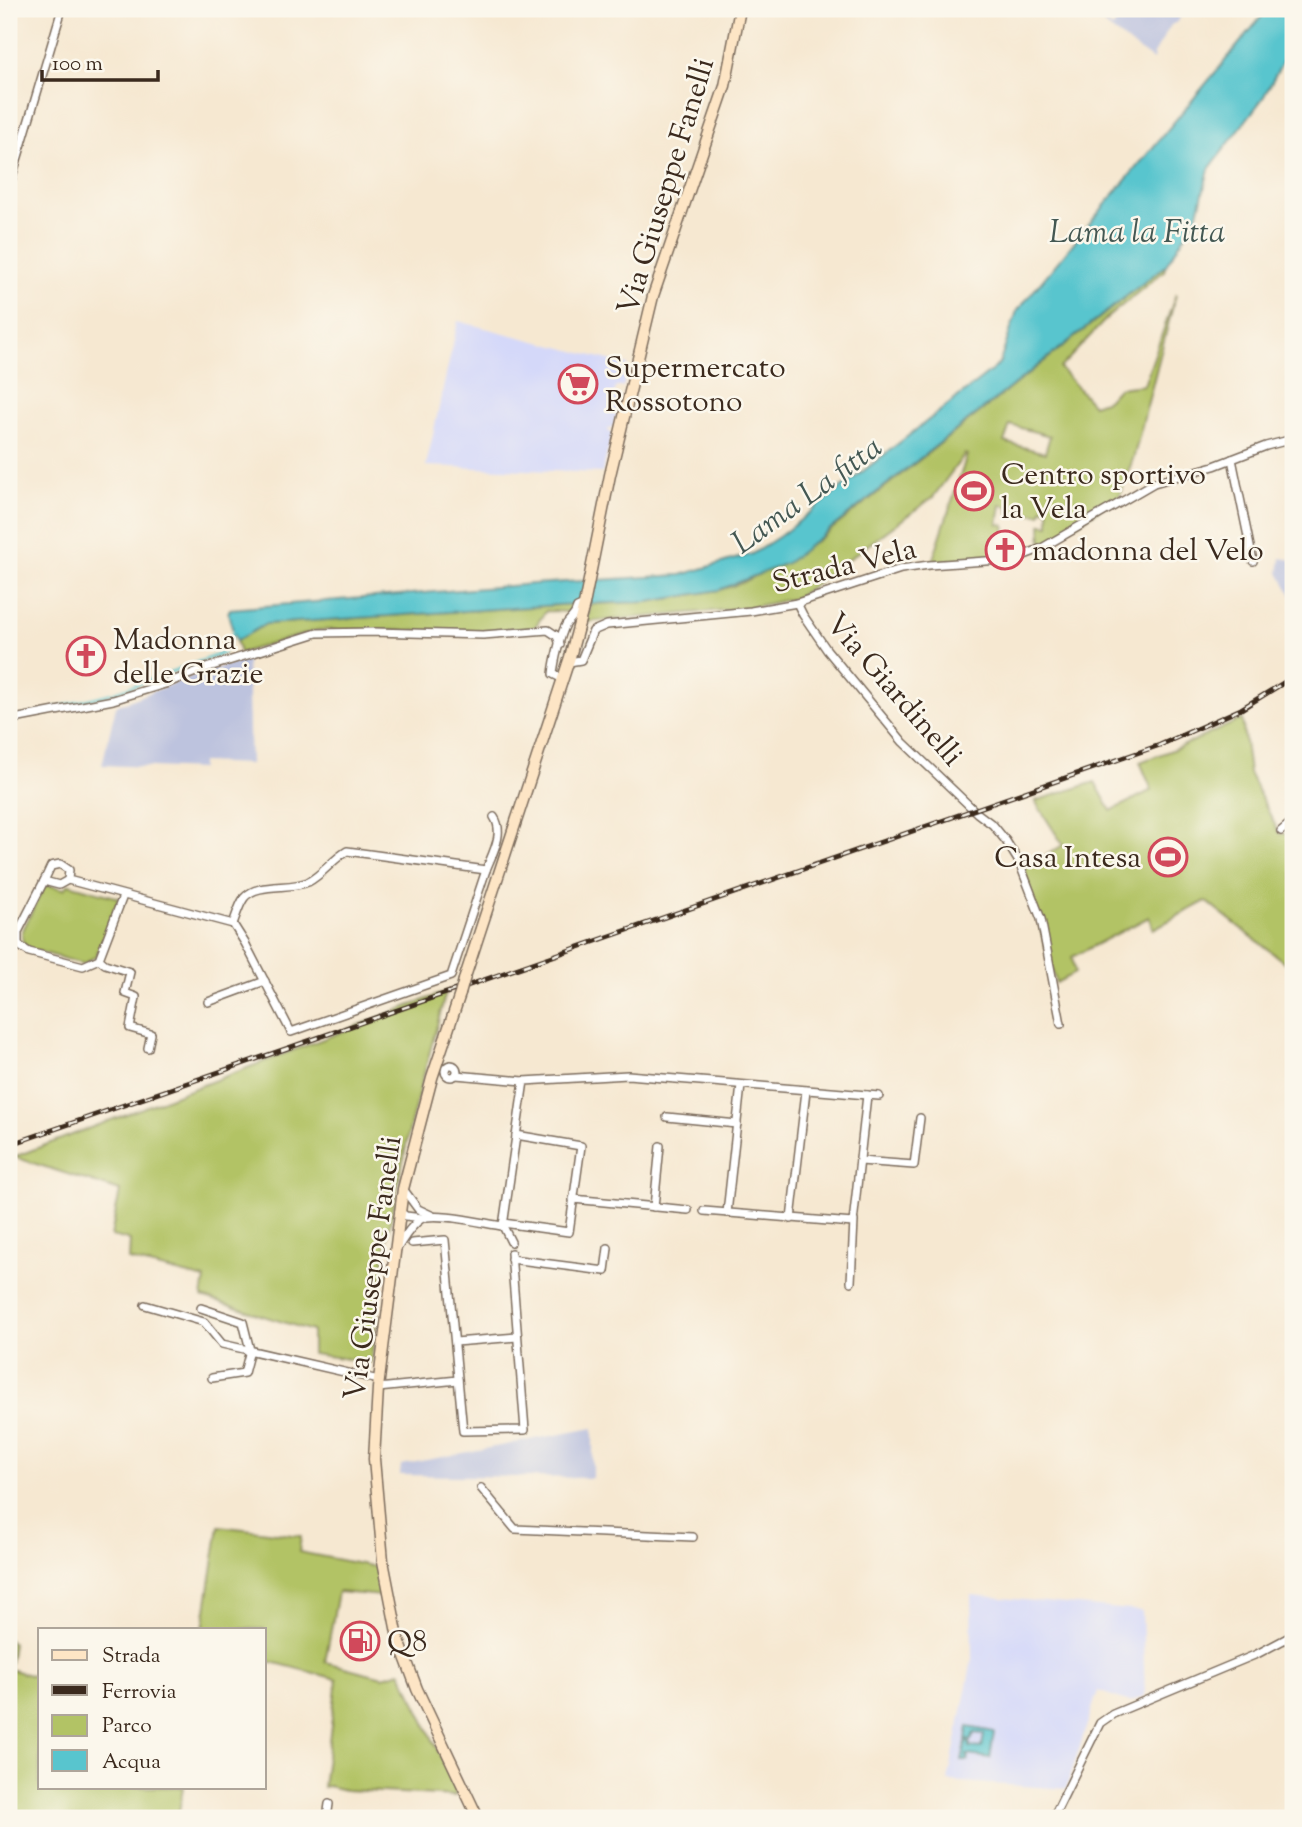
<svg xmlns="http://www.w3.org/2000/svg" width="1302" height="1827" font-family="'Sorts Mill Goudy',serif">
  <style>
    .built { fill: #d4d8f9 }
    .industrial { fill: #bdc3de }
    .green { fill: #b2c365; stroke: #767642; stroke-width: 2; fill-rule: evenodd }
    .water { fill: #58c5ce; stroke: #4a7876; stroke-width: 2 }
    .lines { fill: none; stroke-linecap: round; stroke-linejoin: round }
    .stream { stroke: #58c5ce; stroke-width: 2.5 }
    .street-casing { stroke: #7c6c5d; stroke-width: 10 }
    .secondary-casing { stroke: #7c6c5d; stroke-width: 13 }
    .street { stroke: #fff; stroke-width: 7 }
    .secondary { stroke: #fde5c5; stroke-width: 10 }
    .rail-casing { stroke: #3b2a1e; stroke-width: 5 }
    .rail { stroke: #fbf7ec; stroke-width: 2.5; stroke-dasharray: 8; stroke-linecap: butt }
    .secondary-bridge-casing { stroke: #7c6c5d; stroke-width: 13; stroke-linecap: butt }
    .secondary-bridge { stroke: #fde5c5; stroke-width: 10 }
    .labels { text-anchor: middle; stroke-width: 5; stroke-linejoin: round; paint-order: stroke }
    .street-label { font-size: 30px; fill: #3b2a1e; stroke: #fbf7ec }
    .poi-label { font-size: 30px; fill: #3b2a1e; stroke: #fbf7ec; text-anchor: start }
    .water-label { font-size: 32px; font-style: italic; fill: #445853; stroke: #fbf7ec }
  </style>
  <rect width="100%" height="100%" fill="#fbf7ec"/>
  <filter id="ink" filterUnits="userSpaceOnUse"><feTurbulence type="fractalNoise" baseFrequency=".0143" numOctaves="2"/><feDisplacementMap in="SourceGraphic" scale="14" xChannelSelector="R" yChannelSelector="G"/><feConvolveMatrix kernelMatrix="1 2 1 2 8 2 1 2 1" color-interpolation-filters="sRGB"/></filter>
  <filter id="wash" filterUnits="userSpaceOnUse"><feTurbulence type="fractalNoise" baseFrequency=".00686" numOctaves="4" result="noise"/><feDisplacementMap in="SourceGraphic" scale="28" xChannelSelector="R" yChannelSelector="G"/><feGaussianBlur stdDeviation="1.57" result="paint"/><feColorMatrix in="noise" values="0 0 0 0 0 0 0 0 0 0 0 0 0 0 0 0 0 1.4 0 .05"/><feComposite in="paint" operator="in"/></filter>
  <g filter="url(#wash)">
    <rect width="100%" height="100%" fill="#f6e8d1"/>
    <g class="built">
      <polygon points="458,321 628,365 623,387 616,387 614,394 621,397 613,427 609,428 608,431 612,434 602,473 426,466"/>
      <polygon points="971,1595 1142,1611 1145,1696 1130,1702 1098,1691 1066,1789 948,1781 972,1660"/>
    </g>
    <g class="industrial">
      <polygon points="1082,9 1113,28 1124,9 1186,9 1177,22 1171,25 1154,54 1153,60"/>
      <polygon points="1281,558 1293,560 1293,598 1279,573"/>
      <polygon points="247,659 250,764 201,762 201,769 102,765 116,706 195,675"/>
      <polygon points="593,1428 593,1478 400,1475 401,1465"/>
    </g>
    <g class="green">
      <path d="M1166,265L1164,271L1108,317L1060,368L1093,405L1107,400L1118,388L1144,385L1176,294L1134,456L1119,497L1042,546L1041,524L1049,525V511L1043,508L1040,514L1008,512V506L1001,505L998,524L1005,525L1000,556L932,562L967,455L965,454L933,497L796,598L747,608L587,622L591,604L648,602L719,590L742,583L761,573L818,540ZM1010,425L1050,436L1045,453L1004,442Z"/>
      <polygon points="577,604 574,612 546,611 534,628 483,631 318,630 240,653 236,641 266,624"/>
      <polygon points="1242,719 1249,773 1279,833 1286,834 1293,827 1293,969 1206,901 1153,929 1149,917 1072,957 1075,973 1056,983 1024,869 1063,845 1035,801 1095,782 1111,811 1152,790 1140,762 1180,747"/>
      <path d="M69,884L119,898L96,956L83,964L30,949C23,945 22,941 22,932L44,886L48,885L64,889Z"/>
      <polygon points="446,992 411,1122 385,1248 371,1362 312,1354 312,1331 202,1297 205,1279 129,1260 130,1240 111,1236 120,1191 14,1157"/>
      <polygon points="219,1526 301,1536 299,1552 376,1567 382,1596 338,1592 325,1662 383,1677 401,1672 456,1789 455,1796 345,1790 328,1786 323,1787 337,1679 264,1660 264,1629 203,1629"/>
      <polygon points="9,1640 13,1643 9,1669 40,1678 40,1787 183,1787 178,1818 9,1818"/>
    </g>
    <g class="water">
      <polygon points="1268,9 1293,9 1293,42 1263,98 1209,169 1197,217 1166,265 787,563 719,590 648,602 573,604 266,624 236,641 228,613 230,609 533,584 681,575 752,554 780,536 995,368 1000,362 1017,311"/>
      <polygon points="968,1727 994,1732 990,1758 967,1755 968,1761 962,1761 966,1741 970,1742 970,1747 982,1748 984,1734 974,1733 971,1740 966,1739"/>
    </g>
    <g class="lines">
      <polyline class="stream" points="54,708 113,693 223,653 235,628"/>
    </g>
  </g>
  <g filter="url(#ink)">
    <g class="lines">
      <defs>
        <g id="street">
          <polyline points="9,187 62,9"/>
          <polyline points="1232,459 1253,561"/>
          <polyline points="797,603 803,615 827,650 903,742 977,813 993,825 1006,841 1019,862 1041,919 1061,1024"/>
          <polyline points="569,662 581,660 593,631 607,625 751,611 797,603 901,569 929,565 1014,559 1040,549 1154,483 1214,466 1266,446 1293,439"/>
          <path d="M563,679L553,674C554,664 561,629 568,622C573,616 575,616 577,608L584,605"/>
          <polyline points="9,720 113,700 165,684 206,668 317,633 374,632 483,635 548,630 557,636 560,645"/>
          <polyline points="1281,831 1293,821"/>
          <polyline points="68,880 59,885 44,881 18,932 18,945 29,952 83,966 99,959 123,896"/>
          <polyline points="44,881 51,866 60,864 69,870 68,880 233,924 245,943 291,1032 451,976 486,870"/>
          <path d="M233,924C236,916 239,905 244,898C257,882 289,890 308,882C322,875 333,859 347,851L486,870C492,854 505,833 494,817"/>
          <polyline points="99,959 105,964 130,972 125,993 136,997 130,1028 151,1034 148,1048"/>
          <polyline points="208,1002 265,981"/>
          <circle cx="451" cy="1071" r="6"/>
          <polyline points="456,1075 524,1081"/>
          <polyline points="667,1117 737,1124"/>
          <polyline points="860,1161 914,1165 920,1118"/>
          <polyline points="404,1190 418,1209 433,1216"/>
          <polyline points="573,1199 688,1210"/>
          <polyline points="654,1207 660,1146"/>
          <polyline points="399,1211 406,1216 422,1218"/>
          <polyline points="704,1211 853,1223 867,1095"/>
          <polyline points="727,1213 741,1085"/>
          <polyline points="791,1219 806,1091"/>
          <polyline points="503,1223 569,1232 581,1146 516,1135"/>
          <polyline points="511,1242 503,1226 524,1081 628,1075 879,1096"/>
          <polyline points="412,1243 445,1240 463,1431 525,1430 511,1253"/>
          <path d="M396,1250C403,1240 410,1226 421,1219C434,1211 486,1224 503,1226"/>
          <polyline points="511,1259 605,1271 608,1248"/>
          <polyline points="851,1282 854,1221"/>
          <polyline points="145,1305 204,1322 222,1344 379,1380"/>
          <polyline points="201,1308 243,1322 250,1350 244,1373 212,1378"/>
          <polyline points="455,1342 517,1337"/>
          <polyline points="378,1388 458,1380"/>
          <polyline points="481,1488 515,1529 693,1537"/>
          <polyline points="327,1818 329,1804"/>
          <polyline points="1053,1818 1100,1723 1113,1714 1257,1654 1293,1635"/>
        </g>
        <g id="secondary">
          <polyline points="464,980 570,657 584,605 610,475 653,296 725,86 740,9"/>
          <polyline points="460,994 432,1078 403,1189 378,1388 374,1459 383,1561 398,1638 417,1689 478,1818"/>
        </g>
      </defs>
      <use href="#street" class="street-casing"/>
      <use href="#secondary" class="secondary-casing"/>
      <use href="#street" class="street"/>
      <use href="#secondary" class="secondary"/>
      <defs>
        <polyline id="rail" points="9,1145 1160,745 1241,709 1293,677"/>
      </defs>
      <use href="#rail" class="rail-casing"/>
      <use href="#rail" class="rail"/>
      <defs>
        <polyline id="secondary-bridge" points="460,994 464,980"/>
      </defs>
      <use href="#secondary-bridge" class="secondary-bridge-casing"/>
      <use href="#secondary-bridge" class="secondary-bridge"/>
    </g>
  </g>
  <defs>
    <symbol id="supermarket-ring" viewBox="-11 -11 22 22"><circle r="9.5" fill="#fbf7ec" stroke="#d1495b" stroke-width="1.5"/><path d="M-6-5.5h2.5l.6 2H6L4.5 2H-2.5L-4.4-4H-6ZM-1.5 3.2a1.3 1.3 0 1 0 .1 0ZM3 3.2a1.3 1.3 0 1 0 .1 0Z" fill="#d1495b"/></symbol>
    <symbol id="stadium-ring" viewBox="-11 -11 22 22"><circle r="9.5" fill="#fbf7ec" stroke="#d1495b" stroke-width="1.5"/><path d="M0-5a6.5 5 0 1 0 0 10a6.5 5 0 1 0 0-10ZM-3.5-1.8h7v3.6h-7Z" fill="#d1495b"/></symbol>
    <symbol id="church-ring" viewBox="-11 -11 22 22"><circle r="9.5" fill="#fbf7ec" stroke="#d1495b" stroke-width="1.5"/><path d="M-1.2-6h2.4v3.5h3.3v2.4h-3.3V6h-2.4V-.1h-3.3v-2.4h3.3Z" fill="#d1495b"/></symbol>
    <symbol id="fuel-ring" viewBox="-11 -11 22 22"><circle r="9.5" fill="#fbf7ec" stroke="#d1495b" stroke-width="1.5"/><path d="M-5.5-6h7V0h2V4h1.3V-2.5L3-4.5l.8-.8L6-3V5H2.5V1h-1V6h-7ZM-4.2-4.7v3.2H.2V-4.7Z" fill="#d1495b"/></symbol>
  </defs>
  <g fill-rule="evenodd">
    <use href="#supermarket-ring" x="556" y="362" width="44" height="44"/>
    <use href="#stadium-ring" x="952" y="469" width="44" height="44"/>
    <use href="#church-ring" x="983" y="528" width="44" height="44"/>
    <use href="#church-ring" x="64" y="634" width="44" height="44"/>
    <use href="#stadium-ring" x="1146" y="835" width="44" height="44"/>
    <use href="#fuel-ring" x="338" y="1619" width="44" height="44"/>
  </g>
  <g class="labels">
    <g class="street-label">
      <text transform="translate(665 186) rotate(-73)" y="10">Via Giuseppe Fanelli</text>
      <text transform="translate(844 565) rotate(-14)" y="10">Strada Vela</text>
      <text transform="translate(895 689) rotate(49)" y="10">Via Giardinelli</text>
      <text transform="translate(372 1268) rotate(-82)" y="10">Via Giuseppe Fanelli</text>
    </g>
    <g class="poi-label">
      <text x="605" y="377">Supermercato<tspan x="605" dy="34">Rossotono</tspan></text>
      <text x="1001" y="484">Centro sportivo<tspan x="1001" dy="34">la Vela</tspan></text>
      <text x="1032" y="560">madonna del Velo</text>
      <text x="113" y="649">Madonna<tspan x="113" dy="34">delle Grazie</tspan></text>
      <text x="1141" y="867" text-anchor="end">Casa Intesa</text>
      <text x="387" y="1651">Q8</text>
    </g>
    <g class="water-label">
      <text x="1137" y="242">Lama la Fitta</text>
      <text transform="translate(806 494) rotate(-36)" y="11">Lama La fitta</text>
    </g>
  </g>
  <rect width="1302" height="1827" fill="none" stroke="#fbf7ec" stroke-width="35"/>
  <rect x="38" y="1628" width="228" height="161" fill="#fbf7ec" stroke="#aea59a" stroke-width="2"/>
  <rect x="52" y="1650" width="35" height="10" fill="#fde5c5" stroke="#aea59a" stroke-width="2"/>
  <text x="102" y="1662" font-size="21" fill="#3b2a1e">Strada</text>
  <rect x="52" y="1685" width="35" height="10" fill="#3b2a1e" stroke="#aea59a" stroke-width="2"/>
  <text x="102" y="1698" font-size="21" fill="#3b2a1e">Ferrovia</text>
  <rect x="52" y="1715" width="35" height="21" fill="#b2c365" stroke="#aea59a" stroke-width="2"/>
  <text x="102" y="1732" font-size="21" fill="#3b2a1e">Parco</text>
  <rect x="52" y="1750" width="35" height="21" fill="#58c5ce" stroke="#aea59a" stroke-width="2"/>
  <text x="102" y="1768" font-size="21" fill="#3b2a1e">Acqua</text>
  <path d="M42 70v10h116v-10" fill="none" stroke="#3b2a1e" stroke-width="3.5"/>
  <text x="52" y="70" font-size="21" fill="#3b2a1e" stroke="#fbf7ec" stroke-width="5" paint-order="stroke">100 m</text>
</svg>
